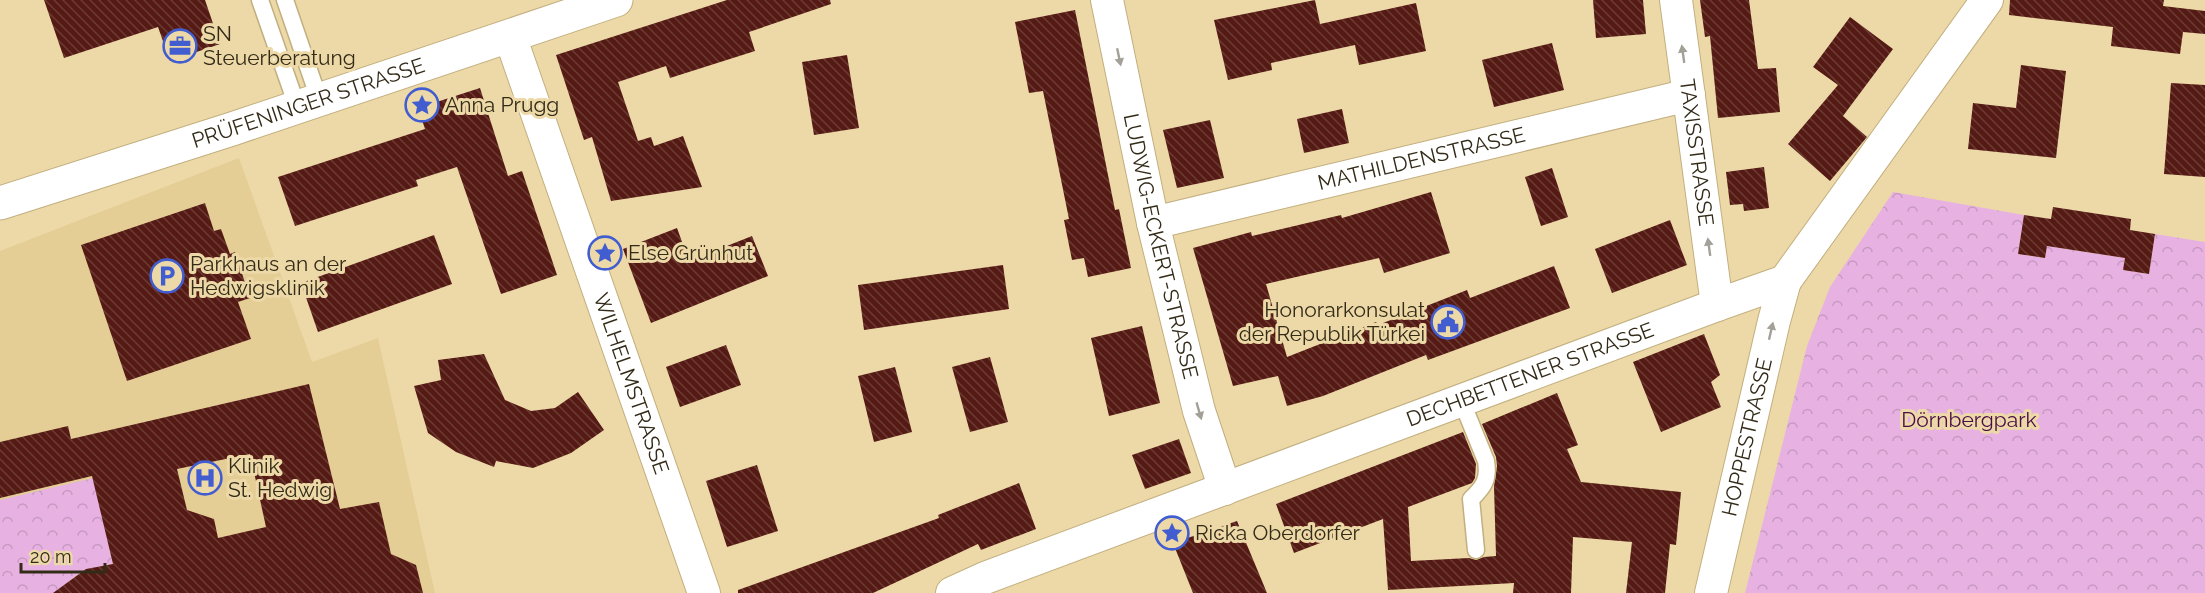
<svg xmlns="http://www.w3.org/2000/svg" width="2205" height="593" font-family="Raleway,sans-serif">
  <style>
    .built { fill: #e4ce95 }
    .park { fill: url(#park-crowns) }
    .building { fill: url(#building-back-hatch); fill-rule: evenodd }
    .lines { fill: none; stroke-linecap: round; stroke-linejoin: round }
    .service-casing { stroke: #c2af7f; stroke-width: 19 }
    .minor-casing { stroke: #c2af7f; stroke-width: 34 }
    .tertiary-casing { stroke: #c2af7f; stroke-width: 35 }
    .service { stroke: #fff; stroke-width: 16 }
    .minor { stroke: #fff; stroke-width: 32 }
    .tertiary { stroke: #fff; stroke-width: 33 }
    .oneway { fill: #a3a097 }
    .labels { text-anchor: middle; stroke-width: 6; stroke-linejoin: round; paint-order: stroke }
    .poi-label { font-size: 21px; fill: #332b18; stroke: #edd9a7; text-anchor: start }
    .street-label { font-size: 21px; fill: #332b18; stroke: #edd9a7 }
    .park-label { font-size: 21px; fill: #4a0b49; stroke: #edd9a7 }
  </style>
  <defs>
    <pattern id="park-crowns" width="20" height="18" patternUnits="userSpaceOnUse" patternTransform="scale(1.5)"><rect width="20" height="18" fill="#e7b2e2"/><path d="M2 6a3 3 0 1 1 6 0M12 15a3 3 0 1 1 6 0" fill="none" stroke="#c799c1"/></pattern>
    <pattern id="building-back-hatch" width="6" height="6" patternUnits="userSpaceOnUse" patternTransform="scale(1.5)"><rect width="6" height="6" fill="#551a14"/><path d="M-1 5l2 2M0 0l6 6M5-1l2 2" fill="none" stroke="#6b3b35"/></pattern>
  </defs>
  <rect width="100%" height="100%" fill="#edd9a7"/>
  <polygon class="built" points="239,158 312,362 378,338 435,593 0,593 0,251"/>
  <g class="park">
    <polygon points="1893,192 2024,215 2018,254 2045,258 2047,246 2125,258 2124,270 2149,274 2155,234 2205,242 2205,593 1745,593 1807,346 1830,287"/>
    <path d="M93,478L113,564C92,568 71,572 62,593H0V500Z"/>
  </g>
  <g class="building">
    <polygon points="44,0 205,0 220,44 170,61 158,27 64,58"/>
    <polygon points="727,0 830,0 831,4 749,32 755,51 670,78 666,66 618,82 638,141 651,137 654,146 683,136 702,187 611,201 592,137 584,140 556,55"/>
    <polygon points="1315,0 1320,24 1416,3 1426,51 1359,65 1355,45 1271,63 1272,70 1228,80 1214,20"/>
    <polygon points="1593,0 1643,0 1646,34 1596,38"/>
    <polygon points="1700,0 1749,0 1758,69 1776,68 1780,112 1718,118 1710,36 1705,37"/>
    <polygon points="2010,0 2164,0 2163,6 2205,11 2205,34 2183,32 2180,54 2111,46 2113,27 2009,15"/>
    <polygon points="1075,10 1115,210 1119,209 1131,268 1088,277 1084,258 1072,260 1064,220 1069,219 1043,91 1029,93 1015,22"/>
    <polygon points="1850,17 1893,49 1843,116 1867,137 1830,181 1788,144 1838,85 1813,67"/>
    <polygon points="1552,43 1564,90 1494,107 1482,60"/>
    <polygon points="847,55 859,128 814,135 802,62"/>
    <polygon points="2021,65 2066,71 2056,158 1968,149 1973,103 2016,108"/>
    <polygon points="2171,83 2205,85 2205,177 2164,174"/>
    <polygon points="480,88 508,176 522,171 557,275 501,294 457,167 416,180 418,186 295,226 278,177 425,129 418,108"/>
    <polygon points="1342,109 1349,143 1304,153 1297,119"/>
    <polygon points="1210,120 1224,178 1177,188 1163,130"/>
    <polygon points="1764,167 1769,208 1744,211 1743,204 1730,205 1726,172"/>
    <polygon points="1552,168 1568,217 1541,226 1525,177"/>
    <polygon points="1431,192 1450,253 1384,273 1379,258 1266,284 1287,357 1376,322 1378,325 1467,290 1470,298 1554,266 1570,308 1428,360 1426,355 1323,396 1287,406 1278,376 1233,386 1193,248 1251,232 1252,236 1341,215 1342,218"/>
    <polygon points="205,203 214,231 221,229 230,254 235,252 250,298 238,302 251,339 127,381 81,245"/>
    <polygon points="2053,207 2131,219 2130,230 2155,234 2149,274 2123,270 2125,258 2047,246 2045,258 2018,254 2024,215 2051,219"/>
    <polygon points="1670,220 1687,265 1612,293 1595,249"/>
    <polygon points="677,228 689,261 752,236 768,276 651,323 623,249"/>
    <polygon points="434,235 452,284 318,332 301,283"/>
    <polygon points="1003,265 1009,309 864,330 858,285"/>
    <polygon points="1142,326 1160,403 1109,416 1091,338"/>
    <polygon points="1704,334 1720,375 1711,382 1721,407 1661,432 1633,362"/>
    <polygon points="726,345 741,385 680,407 666,367"/>
    <polygon points="484,354 505,400 531,411 555,408 578,392 604,430 571,453 533,468 496,461 494,467 456,452 428,433 414,386 441,380 438,360"/>
    <polygon points="990,357 1008,422 970,432 952,367"/>
    <polygon points="895,367 912,432 874,442 858,376"/>
    <path d="M309,384L340,509L379,502L391,554L416,565L423,593H53L86,569L113,564L92,476L0,498V442L68,426L71,439ZM250,454L266,527L218,538L214,519L187,510L177,469Z"/>
    <polygon points="1557,393 1578,445 1567,449 1581,482 1681,492 1676,545 1670,544 1665,593 1626,593 1632,542 1573,537 1571,593 1513,593 1514,583 1388,590 1383,519 1294,553 1276,504 1463,432 1476,464 1475,478 1472,483 1408,507 1411,561 1469,558 1476,560 1484,557 1496,556 1494,486 1497,466 1496,457 1482,424"/>
    <polygon points="1179,439 1191,473 1145,489 1132,455"/>
    <polygon points="757,465 778,531 727,547 706,481"/>
    <polygon points="1019,483 1036,529 981,550 978,544 873,593 738,593 738,590 939,518 938,515"/>
    <polygon points="1237,521 1267,593 1193,593 1173,543"/>
  </g>
  <g class="lines">
    <defs>
      <g id="service">
        <polyline points="260,0 297,106"/>
        <polyline points="285,0 319,99"/>
        <path d="M1462,402L1486,461C1489,479 1484,487 1471,499L1476,550"/>
      </g>
      <g id="minor">
        <path id="s1" d="M1107,0L1153,223L1199,411L1225,489"/>
        <path id="s2" d="M1676,0L1717,305"/>
        <path id="s3" d="M510,36L704,593"/>
        <path id="s4" d="M1153,223L1689,95"/>
        <path id="s5" d="M952,593L985,578L1717,305L1785,281L1987,0"/>
        <path id="s6" d="M1711,593L1774,321L1785,281"/>
      </g>
      <g id="tertiary">
        <path id="s7" d="M0,203L232,129L616,0"/>
      </g>
    </defs>
    <use href="#service" class="service-casing"/>
    <use href="#minor" class="minor-casing"/>
    <use href="#tertiary" class="tertiary-casing"/>
    <use href="#service" class="service"/>
    <use href="#minor" class="minor"/>
    <use href="#tertiary" class="tertiary"/>
  </g>
  <defs><path id="oneway-solid" d="M-6-.8H1V-3.2L6.5 0L1 3.2V.8H-6Z" transform="scale(1.5)"/></defs>
  <g class="oneway">
    <use href="#oneway-solid" transform="translate(1683 54) rotate(-98)"/>
    <use href="#oneway-solid" transform="translate(1119 57) rotate(78)"/>
    <use href="#oneway-solid" transform="translate(1709 247) rotate(-98)"/>
    <use href="#oneway-solid" transform="translate(1771 331) rotate(-77)"/>
    <use href="#oneway-solid" transform="translate(1199 411) rotate(74)"/>
  </g>
  <defs>
    <symbol id="office-ring" viewBox="-11 -11 22 22"><circle r="9.5" fill="#edd9a7" stroke="#425dd0" stroke-width="1.5"/><path d="M-6-3h4V-5.5h4V-3h4V5H-6ZM-1-4.5V-3h2v-1.5ZM-6 0V1H6V0Z" fill="#425dd0"/></symbol>
    <symbol id="sight-ring" viewBox="-11 -11 22 22"><circle r="9.5" fill="#edd9a7" stroke="#425dd0" stroke-width="1.5"/><path d="M0-6L1.8-2.2L6-1.7L2.9 1.2L3.7 5.4L0 3.3L-3.7 5.4L-2.9 1.2L-6-1.7L-1.8-2.2Z" fill="#425dd0"/></symbol>
    <symbol id="parking-ring" viewBox="-11 -11 22 22"><circle r="9.5" fill="#edd9a7" stroke="#425dd0" stroke-width="1.5"/><path d="M-3.5-5.5H1a3.5 3.5 0 0 1 0 7H-1V5.5H-3.5ZM-1-3.4V-.6H.8a1.4 1.4 0 0 0 0-2.8Z" fill="#425dd0"/></symbol>
    <symbol id="civic-ring" viewBox="-11 -11 22 22"><circle r="9.5" fill="#edd9a7" stroke="#425dd0" stroke-width="1.5"/><path d="M-.6-6.5H3V-4.5H.6V-3L4-1V1h2V6H-6V1h2V-1L-.6-3ZM-1.2 2.5V6h2.4V2.5Z" fill="#425dd0"/></symbol>
    <symbol id="hospital-ring" viewBox="-11 -11 22 22"><circle r="9.5" fill="#edd9a7" stroke="#425dd0" stroke-width="1.5"/><path d="M-5-5h3v3.5h4V-5h3V5h-3V1.5h-4V5h-3Z" fill="#425dd0"/></symbol>
  </defs>
  <g fill-rule="evenodd">
    <use href="#office-ring" x="161" y="27" width="38" height="38"/>
    <use href="#sight-ring" x="403" y="86" width="38" height="38"/>
    <use href="#sight-ring" x="586" y="234" width="38" height="38"/>
    <use href="#parking-ring" x="148" y="257" width="38" height="38"/>
    <use href="#civic-ring" x="1429" y="303" width="38" height="38"/>
    <use href="#hospital-ring" x="186" y="459" width="38" height="38"/>
    <use href="#sight-ring" x="1153" y="514" width="38" height="38"/>
  </g>
  <g class="labels">
    <g class="poi-label">
      <text x="203" y="41">SN<tspan x="203" dy="24">Steuerberatung</tspan></text>
      <text x="445" y="112">Anna Prugg</text>
      <text x="628" y="260">Else Grünhut</text>
      <text x="190" y="271">Parkhaus an der<tspan x="190" dy="24">Hedwigsklinik</tspan></text>
      <text x="1425" y="317" text-anchor="end">Honorarkonsulat<tspan x="1425" dy="24">der Republik Türkei</tspan></text>
      <text x="228" y="473">Klinik<tspan x="228" dy="24">St. Hedwig</tspan></text>
      <text x="1195" y="540">Ricka Oberdorfer</text>
    </g>
    <g class="street-label">
      <text dy="7" stroke="none"><textPath href="#s7" startOffset="324">PRÜFENINGER STRASSE</textPath></text>
      <text dy="7" stroke="none"><textPath href="#s2" startOffset="154">TAXISSTRASSE</textPath></text>
      <text dy="7" stroke="none"><textPath href="#s4" startOffset="276">MATHILDENSTRASSE</textPath></text>
      <text dy="7" stroke="none"><textPath href="#s1" startOffset="252">LUDWIG-ECKERT-STRASSE</textPath></text>
      <text dy="7" stroke="none"><textPath href="#s5" startOffset="618">DECHBETTENER STRASSE</textPath></text>
      <text dy="7" stroke="none"><textPath href="#s3" startOffset="368">WILHELMSTRASSE</textPath></text>
      <text dy="7" stroke="none"><textPath href="#s6" startOffset="160">HOPPESTRASSE</textPath></text>
    </g>
    <g class="park-label">
      <text x="1969" y="427">Dörnbergpark</text>
    </g>
  </g>
  <path d="M21 563v9h84v-9" fill="none" stroke="#332b18" stroke-width="3"/>
  <text x="30" y="563" font-size="18" fill="#332b18" stroke="#edd9a7" stroke-width="4.5" paint-order="stroke">20 m</text>
</svg>
